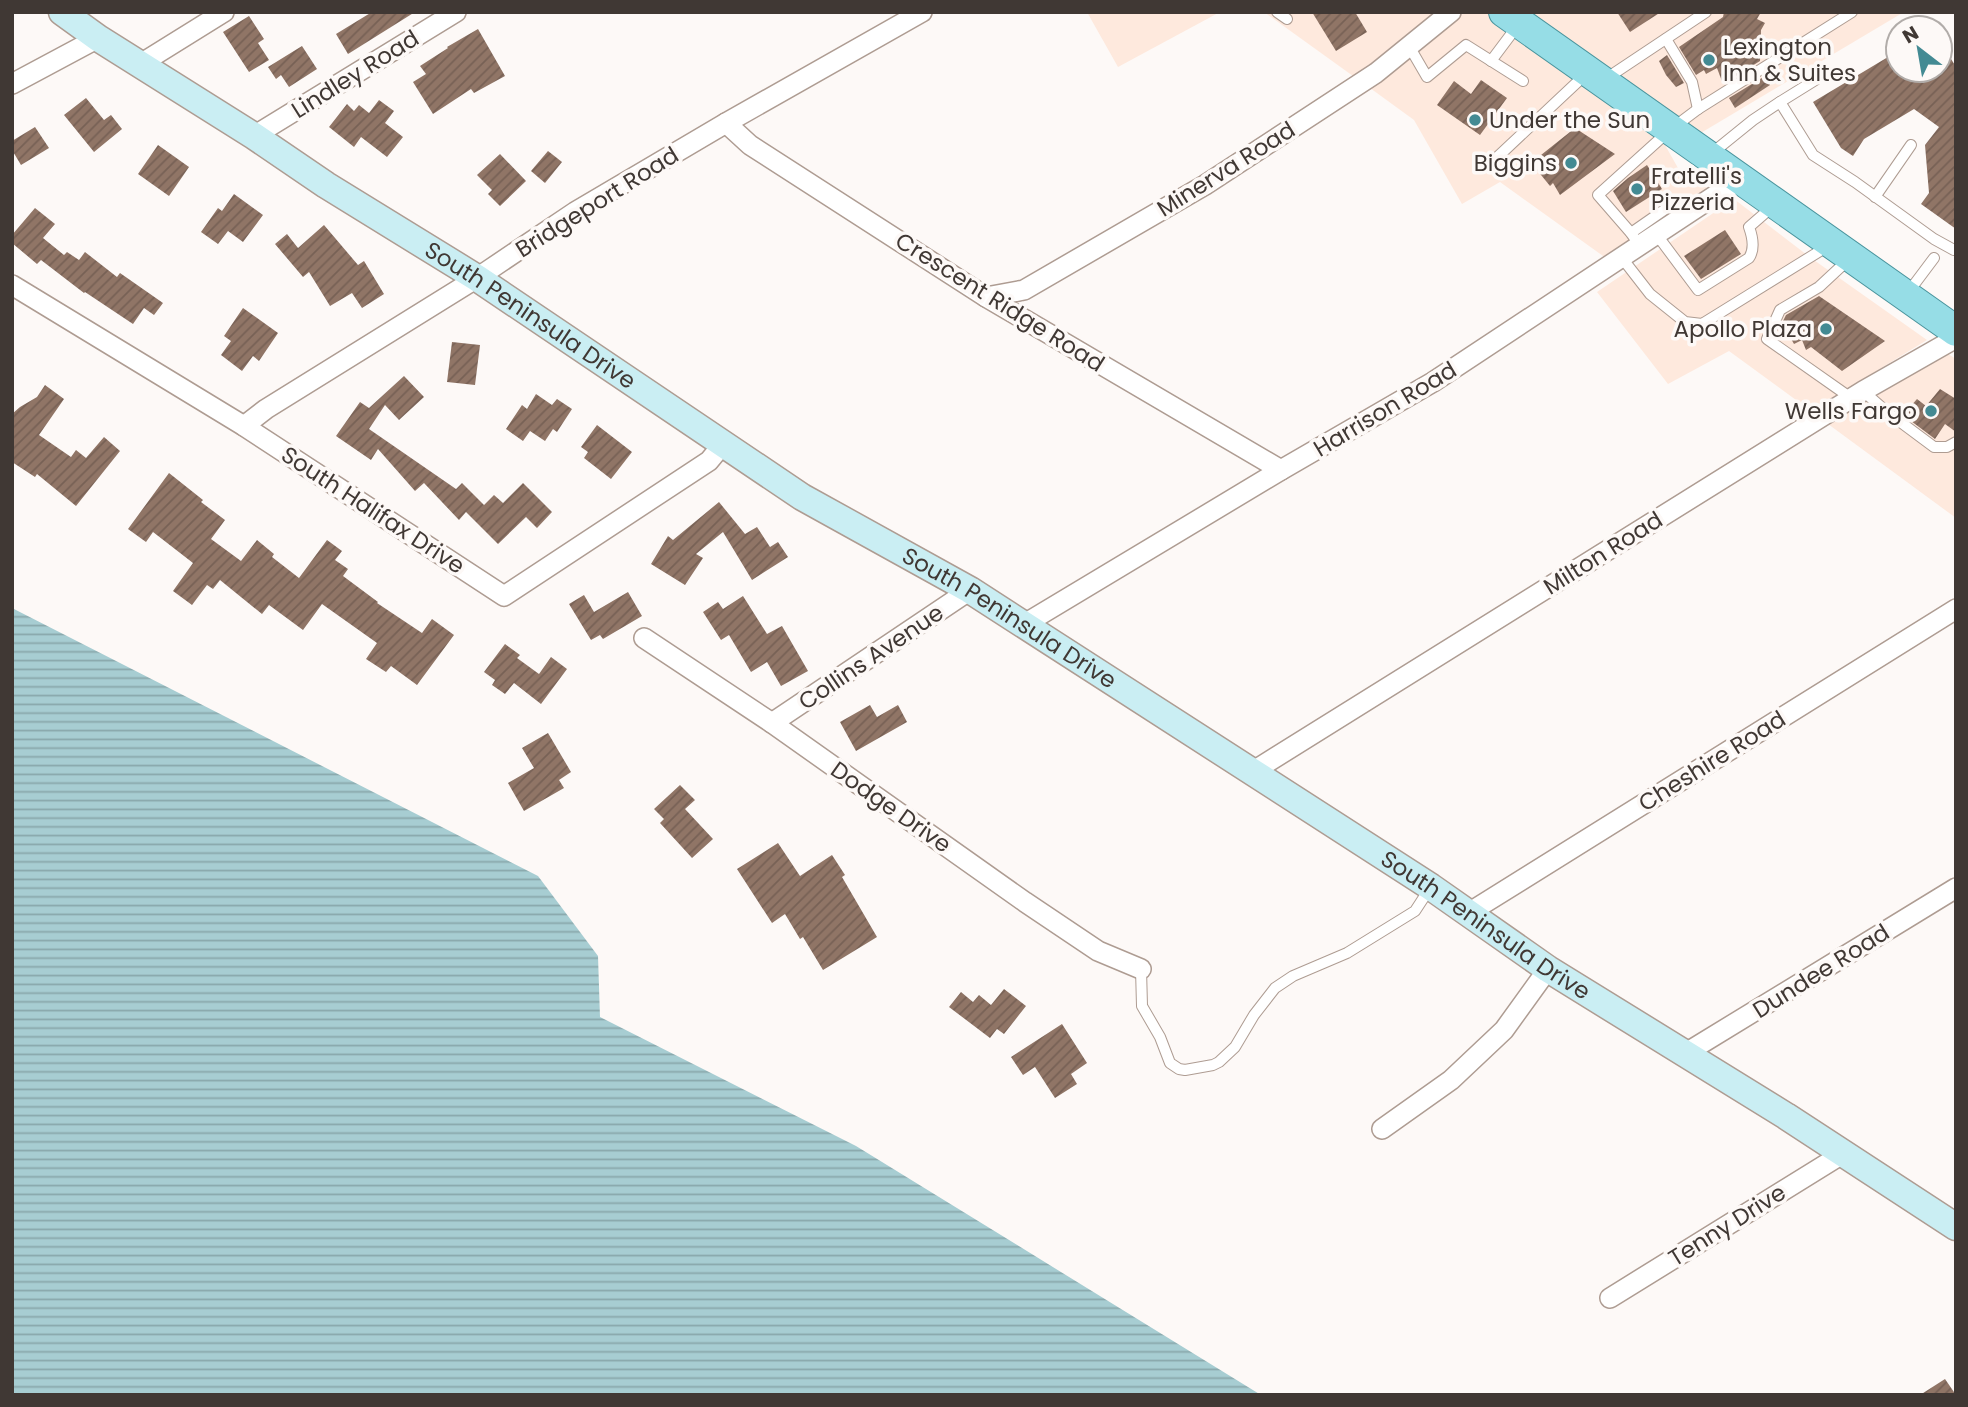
<svg xmlns="http://www.w3.org/2000/svg" width="1968" height="1407" font-family="Poppins,sans-serif">
  <style>
    .built { fill: #fee9dd }
    .water { fill: url(#water-rules) }
    .building { fill: url(#building-hatch) }
    .lines { fill: none; stroke-linecap: round; stroke-linejoin: round }
    .service-casing { stroke: #ae9c92; stroke-width: 12 }
    .minor-casing { stroke: #ae9c92; stroke-width: 22 }
    .secondary-casing { stroke: #ae9c92; stroke-width: 29 }
    .primary-casing { stroke: #4a949d; stroke-width: 32 }
    .service { stroke: #fff; stroke-width: 10 }
    .minor { stroke: #fff; stroke-width: 19 }
    .secondary { stroke: #caeef3; stroke-width: 26 }
    .primary { stroke: #96dde6; stroke-width: 30 }
    .poi-dot { fill: #438a93; stroke: #fdf9f7; stroke-width: 2.5 }
    .labels { text-anchor: middle; stroke-width: 7; stroke-linejoin: round; paint-order: stroke }
    .poi-label { font-size: 23px; fill: #403834; stroke: #fdf9f7; text-anchor: start }
    .street-label { font-size: 23px; fill: #403834; stroke: #fdf9f7 }
  </style>
  <defs>
    <pattern id="water-rules" width="6" height="5" patternUnits="userSpaceOnUse" patternTransform="scale(1.75)"><rect width="6" height="5" fill="#a7cdd2"/><path d="M0 2.5h6" fill="none" stroke="#89a7ab"/></pattern>
    <pattern id="building-hatch" width="6" height="6" patternUnits="userSpaceOnUse" patternTransform="scale(1.75)"><rect width="6" height="6" fill="#907566"/><path d="M-1 1l2-2M0 6l6-6M5 7l2-2" fill="none" stroke="#776155"/></pattern>
  </defs>
  <rect width="100%" height="100%" fill="#fdf9f7"/>
  <g class="built">
    <polygon points="1087,12 1220,12 1118,67"/>
    <polygon points="1264,12 1435,12 1371,65 1353,76"/>
    <polygon points="1465,12 1491,12 1661,138 1682,175 1687,180 1713,190 1610,261 1500,182 1462,204 1414,120 1370,88"/>
    <polygon points="1521,12 1904,12 1684,143"/>
    <polygon points="1734,199 1811,258 1927,340 1811,411 1729,351 1668,384 1597,292"/>
    <polygon points="1945,352 1956,359 1956,518 1828,424"/>
  </g>
  <polygon class="water" points="12,608 538,876 598,956 600,1017 856,1146 1261,1395 12,1395"/>
  <g class="building">
    <polygon points="372,12 415,12 348,54 336,34"/>
    <polygon points="1312,12 1355,12 1367,32 1336,51"/>
    <polygon points="1617,12 1661,12 1630,32"/>
    <polygon points="1724,12 1761,12 1757,19 1765,23 1761,30 1760,61 1723,84 1717,68 1706,74 1704,70 1696,75 1679,47 1723,17"/>
    <polygon points="249,16 264,39 258,43 269,60 249,72 223,32"/>
    <polygon points="478,29 505,76 474,93 471,89 433,114 413,82 426,74 420,66 448,48 447,47"/>
    <polygon points="1940,41 1956,67 1956,229 1921,204 1929,193 1925,145 1939,127 1914,109 1864,139 1853,156 1841,148 1813,102 1898,51 1898,70 1940,70"/>
    <polygon points="302,46 317,69 289,87 281,75 276,79 268,67"/>
    <polygon points="1667,55 1684,83 1676,87 1666,75 1659,61"/>
    <polygon points="1765,76 1770,85 1735,108 1729,98"/>
    <polygon points="1481,80 1507,98 1480,135 1437,105 1454,81 1471,94"/>
    <polygon points="86,98 104,120 111,115 122,129 94,152 64,115"/>
    <polygon points="379,100 394,111 385,123 403,137 387,157 361,137 354,147 329,127 347,104 354,111 359,105 369,113"/>
    <polygon points="35,127 49,148 21,165 12,150 12,141"/>
    <polygon points="1575,128 1615,154 1560,195 1553,183 1550,186 1537,170 1542,166 1536,159"/>
    <polygon points="158,145 189,167 169,196 138,174"/>
    <polygon points="548,151 562,162 545,183 531,171"/>
    <polygon points="500,154 526,181 500,206 488,194 492,190 477,175"/>
    <polygon points="1647,165 1662,189 1626,212 1613,191 1628,178"/>
    <polygon points="234,194 263,215 243,242 228,231 218,244 201,232 218,208 222,211"/>
    <polygon points="35,208 55,224 43,238 64,255 67,252 79,260 85,252 117,277 120,273 163,303 154,315 144,308 133,324 85,292 84,293 41,260 37,264 12,243 12,235"/>
    <polygon points="324,225 358,265 364,261 384,294 362,308 352,293 330,306 309,272 303,277 275,244 287,234 298,248"/>
    <polygon points="1725,230 1741,254 1701,279 1684,256"/>
    <polygon points="1819,296 1885,341 1842,371 1811,347 1806,350 1802,340 1794,344 1782,323 1786,315"/>
    <polygon points="243,308 278,333 259,361 253,356 242,371 221,355 231,341 224,336"/>
    <polygon points="452,342 480,345 475,385 447,382"/>
    <polygon points="404,376 424,397 399,420 385,405 369,429 456,489 462,483 484,505 494,495 503,503 523,483 552,512 537,528 526,517 498,544 466,512 459,520 424,483 415,491 378,449 371,460 336,436 360,402 369,408"/>
    <polygon points="45,385 64,399 39,435 71,457 76,450 86,458 104,437 120,451 76,506 37,474 35,477 12,462 12,414 20,407 37,397"/>
    <polygon points="1940,389 1956,399 1956,432 1945,424 1935,439 1903,415 1917,399 1926,406"/>
    <polygon points="536,394 552,405 557,399 572,409 557,432 553,429 545,441 530,431 523,441 506,429 522,405 527,409"/>
    <polygon points="597,425 632,452 611,479 584,458 588,452 581,447"/>
    <polygon points="169,473 203,500 201,502 225,520 211,539 241,561 257,540 274,554 272,557 299,578 327,540 342,551 335,560 348,569 343,576 378,602 377,603 422,633 432,619 454,635 417,685 391,666 386,672 366,659 377,643 322,604 303,630 269,605 262,614 220,580 213,589 207,585 192,605 173,591 193,563 153,532 146,542 128,529"/>
    <polygon points="719,502 745,534 757,527 770,547 778,542 788,557 752,580 723,532 696,554 703,558 685,585 651,564 668,536 673,540"/>
    <polygon points="628,592 642,616 603,639 600,635 591,640 569,604 584,595 594,612"/>
    <polygon points="743,596 767,634 782,626 808,671 781,686 767,662 751,672 729,635 721,640 703,612 718,602 723,609"/>
    <polygon points="505,644 520,655 517,658 539,674 551,657 567,669 541,704 514,683 505,694 492,685 495,680 484,672"/>
    <polygon points="870,705 877,717 898,705 907,722 856,751 840,722"/>
    <polygon points="548,733 571,772 559,780 564,788 524,811 508,783 534,768 522,748"/>
    <polygon points="680,785 695,800 685,809 713,839 692,858 660,823 664,819 654,809"/>
    <polygon points="778,843 800,876 832,855 845,875 842,877 877,937 823,970 803,937 800,939 785,914 772,923 737,869"/>
    <polygon points="1004,989 1026,1006 1004,1034 997,1029 990,1038 949,1007 961,992 973,1002 979,995 991,1005"/>
    <polygon points="1062,1024 1087,1063 1071,1074 1077,1084 1055,1098 1035,1067 1023,1075 1011,1057"/>
    <polygon points="1945,1379 1956,1395 1920,1395"/>
  </g>
  <g class="lines">
    <defs>
      <g id="service">
        <polyline points="1277,12 1287,19"/>
        <polyline points="1666,39 1692,82 1698,109"/>
        <polyline points="1409,46 1427,77 1466,45 1523,81"/>
        <polyline points="1491,61 1518,25"/>
        <polyline points="1604,80 1706,12"/>
        <polyline points="1780,102 1817,79"/>
        <polyline points="1711,154 1753,120 1780,102 1813,155 1855,182 1934,239 1954,250 1956,249"/>
        <polyline points="1490,164 1587,73"/>
        <polyline points="1875,197 1911,145"/>
        <polyline points="1631,233 1677,201"/>
        <path d="M1657,235L1698,290L1749,258C1755,249 1753,238 1749,227L1772,207"/>
        <polyline points="1640,246 1631,233 1598,195 1670,130 1698,109 1852,12"/>
        <polyline points="1622,258 1650,294 1685,322 1702,324 1828,246"/>
        <polyline points="1848,260 1819,287 1780,310 1767,339 1851,398"/>
        <polyline points="1907,294 1934,258"/>
        <polyline points="1863,391 1887,412 1934,447 1947,447 1956,442"/>
        <polyline points="1141,969 1142,1006 1160,1037 1170,1063 1179,1069 1185,1070 1213,1065 1219,1062 1235,1047 1254,1015 1275,988 1293,976 1347,953 1415,911 1430,888"/>
      </g>
      <g id="minor">
        <polyline points="142,63 224,12"/>
        <polyline points="12,84 98,38"/>
        <polyline points="726,123 750,145 986,297 1281,470"/>
        <polyline points="254,136 456,12"/>
        <polyline points="12,285 244,426 504,596 709,461 723,444"/>
        <polyline points="986,297 1024,290 1205,185 1376,73 1451,12"/>
        <polyline points="244,426 266,409 477,278 575,212 726,123 922,12"/>
        <polyline points="1023,625 1281,470 1433,382 1740,179"/>
        <polyline points="644,638 772,723 1025,902 1098,951 1141,969"/>
        <polyline points="772,723 970,590"/>
        <polyline points="1252,772 1863,391 1956,338"/>
        <polyline points="1467,914 1956,609"/>
        <polyline points="1686,1053 1956,888"/>
        <polyline points="1382,1129 1451,1080 1504,1030 1548,969"/>
        <polyline points="1610,1298 1844,1153"/>
      </g>
      <g id="secondary">
        <path id="s1" d="M62,12L98,38L254,136L326,185L477,278L802,497L970,590L1431,887L1548,969L1786,1116L1956,1227"/>
      </g>
      <polyline id="primary" points="1504,12 1956,331"/>
    </defs>
    <use href="#service" class="service-casing"/>
    <use href="#minor" class="minor-casing"/>
    <use href="#secondary" class="secondary-casing"/>
    <use href="#primary" class="primary-casing"/>
    <use href="#service" class="service"/>
    <use href="#minor" class="minor"/>
    <use href="#secondary" class="secondary"/>
    <use href="#primary" class="primary"/>
  </g>
  <g class="poi-dot">
    <circle cx="1709" cy="60" r="7"/>
    <circle cx="1475" cy="120" r="7"/>
    <circle cx="1571" cy="163" r="7"/>
    <circle cx="1637" cy="189" r="7"/>
    <circle cx="1826" cy="329" r="7"/>
    <circle cx="1931" cy="411" r="7"/>
  </g>
  <g class="labels">
    <g class="poi-label">
      <text x="1723" y="55">Lexington<tspan x="1723" dy="26">Inn &amp; Suites</tspan></text>
      <text x="1489" y="128">Under the Sun</text>
      <text x="1557" y="171" text-anchor="end">Biggins</text>
      <text x="1651" y="184">Fratelli's<tspan x="1651" dy="26">Pizzeria</tspan></text>
      <text x="1812" y="337" text-anchor="end">Apollo Plaza</text>
      <text x="1917" y="419" text-anchor="end">Wells Fargo</text>
    </g>
    <g class="street-label">
      <text transform="translate(355 74) rotate(-32)" y="8">Lindley Road</text>
      <text transform="translate(1226 169) rotate(-32)" y="8">Minerva Road</text>
      <text transform="translate(597 202) rotate(-32)" y="8">Bridgeport Road</text>
      <text transform="translate(1000 302) rotate(32)" y="8">Crescent Ridge Road</text>
      <text dy="8" stroke="none"><textPath href="#s1" startOffset="558">South Peninsula Drive</textPath></text>
      <text transform="translate(1385 409) rotate(-31)" y="8">Harrison Road</text>
      <text transform="translate(373 510) rotate(33)" y="8">South Halifax Drive</text>
      <text transform="translate(1603 553) rotate(-32)" y="8">Milton Road</text>
      <text dy="8" stroke="none"><textPath href="#s1" startOffset="1125">South Peninsula Drive</textPath></text>
      <text transform="translate(871 657) rotate(-34)" y="8">Collins Avenue</text>
      <text transform="translate(1712 761) rotate(-32)" y="8">Cheshire Road</text>
      <text transform="translate(891 807) rotate(35)" y="8">Dodge Drive</text>
      <text dy="8" stroke="none"><textPath href="#s1" startOffset="1692">South Peninsula Drive</textPath></text>
      <text transform="translate(1821 971) rotate(-32)" y="8">Dundee Road</text>
      <text transform="translate(1727 1225) rotate(-32)" y="8">Tenny Drive</text>
    </g>
  </g>
  <rect width="1968" height="1407" fill="none" stroke="#403834" stroke-width="28"/>
  <g transform="translate(1919 49) rotate(329)"><circle r="33" fill="#fdf9f7" stroke="#b1aca9" stroke-width="2"/>
  <path d="M0-5L12 26L0 18L-12 26Z" fill="#438a93"/>
  <text y="-10" font-size="19" font-weight="bold" text-anchor="middle" fill="#403834">N</text>
  </g>
</svg>
